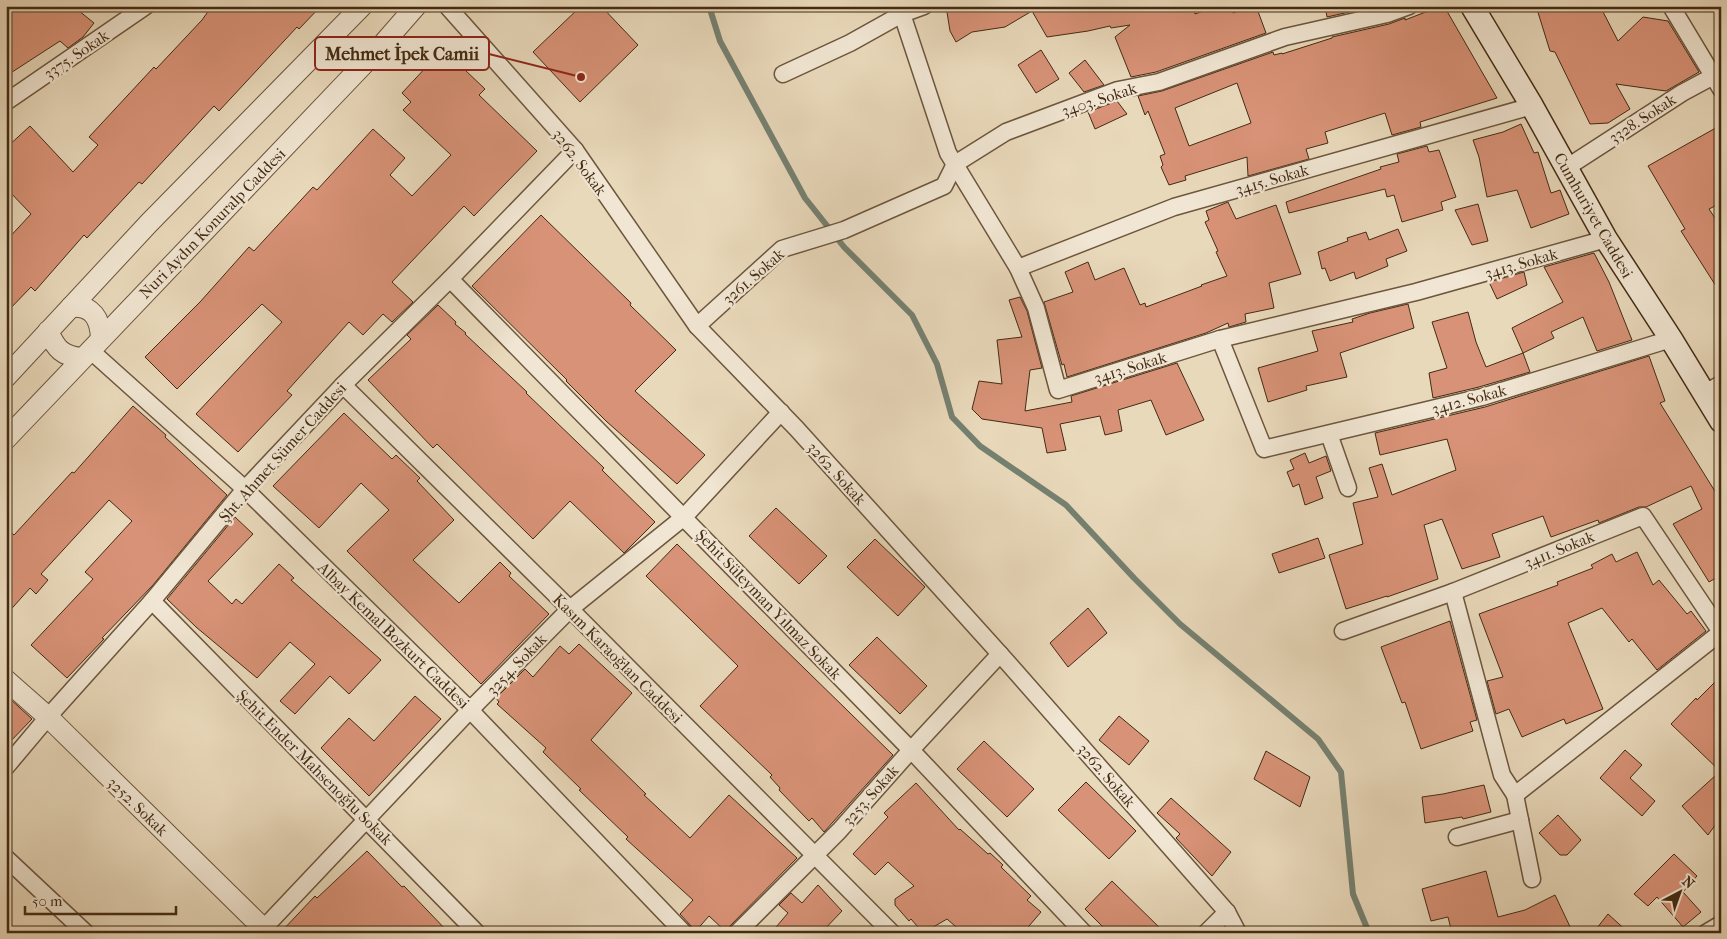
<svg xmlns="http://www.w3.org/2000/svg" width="1727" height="939" font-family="'IM FELL French Canon',serif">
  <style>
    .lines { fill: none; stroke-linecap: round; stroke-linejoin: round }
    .stream { stroke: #758171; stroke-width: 6 }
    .building { fill: #d89277; stroke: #432b13; fill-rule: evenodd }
    .minor-casing { stroke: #6c563d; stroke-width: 19 }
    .tertiary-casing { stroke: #6c563d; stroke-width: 22 }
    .secondary-casing { stroke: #432b13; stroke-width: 25 }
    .minor { stroke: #f1e6d3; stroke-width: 16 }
    .tertiary { stroke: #f1e6d3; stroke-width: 20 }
    .secondary { stroke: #f1e6d3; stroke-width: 22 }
    .labels { text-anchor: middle; stroke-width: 4.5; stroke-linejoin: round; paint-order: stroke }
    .street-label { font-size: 16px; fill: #432b13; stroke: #f1e6d3 }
    .leader { fill: none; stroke: #8f2418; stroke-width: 2 }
    .callout-dot { fill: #8f2418; stroke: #f1e6d3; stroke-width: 2 }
    .callout { fill: #f1e6d3; stroke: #8f2418; stroke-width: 2 }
    .callout-label { font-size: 18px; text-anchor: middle; font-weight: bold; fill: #432b13 }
  </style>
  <rect width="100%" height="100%" fill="#e9d9bb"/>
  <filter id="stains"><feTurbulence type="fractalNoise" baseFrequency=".004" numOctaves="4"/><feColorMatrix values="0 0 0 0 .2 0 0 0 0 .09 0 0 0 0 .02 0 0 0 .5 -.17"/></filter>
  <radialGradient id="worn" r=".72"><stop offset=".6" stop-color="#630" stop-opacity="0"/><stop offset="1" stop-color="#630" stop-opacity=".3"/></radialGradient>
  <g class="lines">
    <polyline class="stream" points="709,6 720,41 805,198 844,247 912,315 937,364 952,417 980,446 1066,505 1134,578 1180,624 1318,739 1341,772 1353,894 1369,933"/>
  </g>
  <g class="building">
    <polygon points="6,6 73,6 94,23 83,37 68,48 60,41 6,76"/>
    <polygon points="212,6 321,6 299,29 297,27 219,111 214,106 142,184 139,182 87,238 84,235 35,291 31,287 6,313 6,241 31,214 6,188 6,148 30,126 73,172 98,145 89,137 154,67 156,69 202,20"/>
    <polygon points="581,6 601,6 638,45 580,102 533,52"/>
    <polygon points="946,6 1193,6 1195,14 1217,6 1231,6 1233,13 1251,6 1256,6 1266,33 1156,72 1131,77 1115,37 1130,25 1111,28 1110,26 1088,31 1047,37 1032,11 1005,27 972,32 956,42 950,31"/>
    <polygon points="1325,6 1376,6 1327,17"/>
    <path d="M1441,6H1444L1497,98L1420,122L1421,127L1392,135L1385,113L1325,132L1328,143L1306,149L1309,159L1248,176L1247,157L1185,176L1186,180L1169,185L1161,167L1163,165L1160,156L1165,154L1148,111L1145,115L1138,96L1162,91L1273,52L1274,55L1282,53V54L1332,38V37L1389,24L1405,18V20ZM1237,83L1251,123L1189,146L1175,108Z"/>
    <polygon points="1536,6 1600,6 1618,41 1643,17 1668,21 1699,72 1666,91 1616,84 1630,109 1608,123 1590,124 1555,52 1550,51"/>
    <polygon points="443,49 485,89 479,95 537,151 474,216 464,206 392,282 413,302 392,322 383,314 363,335 349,322 287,391 292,395 238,452 196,414 282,322 262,304 177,389 145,357 200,302 249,247 254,251 313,187 317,190 373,129 405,158 390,175 412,196 451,155 403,110 411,102 402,93"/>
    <polygon points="1041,50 1059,79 1036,93 1018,65"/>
    <polygon points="1085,60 1104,85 1084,92 1069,73"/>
    <polygon points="1117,101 1127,114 1095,129 1088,112"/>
    <polygon points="1521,124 1534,153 1538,152 1551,193 1560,190 1569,214 1531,228 1517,190 1487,197 1479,157 1473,140 1503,132"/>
    <polygon points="1721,125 1721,203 1709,209 1721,227 1721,294 1681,231 1685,229 1648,166"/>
    <polygon points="1427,146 1429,152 1439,150 1456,197 1441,202 1443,210 1402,222 1394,195 1387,197 1385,189 1289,213 1286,202 1381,169 1380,167 1399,162 1397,154"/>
    <polygon points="1228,202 1236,219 1276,205 1301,274 1269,283 1274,308 1245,314 1246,322 1229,327 1228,323 1206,333 1067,377 1064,364 1062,365 1044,302 1073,292 1065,272 1088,262 1095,280 1124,268 1140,305 1145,303 1146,307 1202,286 1201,285 1227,276 1216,252 1218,251 1205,222 1209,220 1206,211"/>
    <polygon points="1478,204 1488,241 1472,245 1455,210"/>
    <polygon points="541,215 631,303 630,305 676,350 635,391 705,455 677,484 606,421 566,381 567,380 472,286"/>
    <polygon points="1398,229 1407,251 1386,259 1388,266 1356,279 1354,272 1330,281 1325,268 1322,269 1318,252 1348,241 1347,238 1366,232 1369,240"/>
    <polygon points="1594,253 1609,282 1632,340 1597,351 1583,317 1551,332 1554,338 1523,353 1512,328 1563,302 1544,267"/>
    <polygon points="1524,272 1527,285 1497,299 1489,282"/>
    <polygon points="1020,297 1027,311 1042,368 1030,370 1025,411 1072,402 1071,396 1177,363 1204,420 1166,435 1151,400 1118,410 1122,431 1105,435 1100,416 1060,424 1066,450 1047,453 1042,428 982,419 972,409 979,381 1002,384 997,340 1022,337 1009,300"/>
    <polygon points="1408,304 1414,328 1340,353 1347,377 1306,386 1307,390 1268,402 1258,368 1318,351 1312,331 1353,322 1352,319 1370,313"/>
    <polygon points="438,305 456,322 455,324 466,333 465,334 527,392 526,393 604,468 602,470 655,522 624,553 570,501 533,539 437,444 433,448 368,380 411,339 407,335"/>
    <polygon points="1468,312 1476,342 1486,367 1523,353 1530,372 1479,387 1433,398 1429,373 1447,368 1432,322"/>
    <polygon points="1649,356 1665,401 1660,403 1721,501 1721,575 1709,582 1673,524 1702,509 1691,486 1646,507 1639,507 1599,523 1598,520 1551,537 1543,516 1492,534 1500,557 1462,569 1442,519 1424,525 1438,579 1387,597 1387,596 1346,609 1329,555 1363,544 1353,503 1378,497 1369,468 1382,464 1392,495 1456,470 1447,439 1380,455 1375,433 1485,407"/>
    <polygon points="133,406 166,435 165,437 227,495 153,585 102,638 104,639 67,678 31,645 93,579 85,572 132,521 109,500 41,574 48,580 36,594 30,588 6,615 6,528 14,535 72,472 74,473"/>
    <polygon points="344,413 392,459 396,455 420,478 417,481 454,520 413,560 459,603 500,562 511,573 509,576 549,614 481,684 347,551 389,510 361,483 319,528 273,486"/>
    <polygon points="1305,453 1309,463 1326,456 1331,471 1316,477 1323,498 1305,505 1299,484 1293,487 1287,472 1294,469 1290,460"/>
    <polygon points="776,508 827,556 799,584 749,536"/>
    <polygon points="235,517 253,534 208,581 232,604 236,599 242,604 279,564 294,578 291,580 381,660 349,694 330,676 295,714 280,701 315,664 290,642 257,678 196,627 167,599"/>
    <polygon points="1318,538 1325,558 1279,573 1272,554"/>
    <polygon points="875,539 925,587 898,616 847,567"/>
    <polygon points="677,544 893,755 824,832 812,818 809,821 779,790 780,788 770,777 772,775 700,706 738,666 646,576"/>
    <polygon points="1637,552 1653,585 1659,580 1687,614 1691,611 1706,631 1657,670 1632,639 1629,642 1602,608 1568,623 1603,709 1566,724 1564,719 1522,737 1509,709 1496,714 1487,681 1503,677 1479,614 1558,585 1557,582 1593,568 1591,565 1612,554 1616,562"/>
    <polygon points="1088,608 1107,633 1068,667 1050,643"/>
    <polygon points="1450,621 1477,720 1470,722 1473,731 1421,749 1405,702 1402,703 1381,647"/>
    <polygon points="877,637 927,686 900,714 849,665"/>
    <polygon points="579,644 632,693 591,740 646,794 644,795 690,838 729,795 797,858 725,931 709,916 694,933 691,926 680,914 693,900 626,839 628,837 579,790 581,789 543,752 546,748 497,704 499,702 496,698 525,669 533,677 560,646 569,654"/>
    <polygon points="1721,676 1721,772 1671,724 1696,698 1697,700"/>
    <polygon points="415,696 441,719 369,796 321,748 349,718 374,741"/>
    <polygon points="8,697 32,719 6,746 6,699"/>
    <polygon points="1119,716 1149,741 1129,765 1099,740"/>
    <polygon points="984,741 1034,789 1007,817 957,769"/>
    <polygon points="1625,750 1642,765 1630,778 1655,801 1642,816 1600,778"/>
    <polygon points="1266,751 1310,777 1300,807 1254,779"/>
    <polygon points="1716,775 1721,796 1721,817 1708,835 1682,806"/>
    <polygon points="1086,782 1136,831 1109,859 1058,810"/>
    <polygon points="916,783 959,830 960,829 988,854 990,853 1003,865 1001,867 1031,896 1027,900 1041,912 1023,933 963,933 947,919 923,933 911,919 909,921 895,905 895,899 914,886 888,862 875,875 853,854 888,817 884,813"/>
    <polygon points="1484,785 1491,812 1463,819 1462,817 1425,823 1422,797 1443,794"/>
    <polygon points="1171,798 1231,852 1212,876 1176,838 1180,834 1157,813"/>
    <polygon points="1558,815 1581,840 1567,855 1560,855 1539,833"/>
    <polygon points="367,851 402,887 404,886 449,933 280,933 315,896 317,898"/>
    <polygon points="1674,854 1697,876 1683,892 1701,912 1683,927 1657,897 1648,906 1634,894"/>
    <polygon points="1486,871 1498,917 1525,910 1555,895 1573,933 1452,933 1448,917 1431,921 1422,889"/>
    <polygon points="1112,881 1165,933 1109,933 1085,909"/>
    <polygon points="818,885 842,911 821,933 771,933 788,913 779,905 791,893 802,903"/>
    <polygon points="1608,914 1629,933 1593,933"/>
  </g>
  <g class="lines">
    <defs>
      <g id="minor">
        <polyline points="447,6 575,150 697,326 796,428 1000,654 1227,912 1238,933"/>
        <polyline points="901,6 902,14 948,153 1018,268 1036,308 1058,390 1220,339 1416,292 1606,239"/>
        <polyline points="1671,6 1721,89"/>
        <polyline points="783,74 850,43 902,14 924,6"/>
        <polyline points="6,102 146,6"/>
        <polyline points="1566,168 1682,93 1721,72"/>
        <polyline points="1018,268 1174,207 1532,106"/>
        <polyline points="450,279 911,750 1084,933"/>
        <polyline points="697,326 782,249 844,230 944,186 955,164 1006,132 1118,90 1159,82 1285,37 1387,14 1409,6"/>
        <polyline points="1220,339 1264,449 1482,397 1671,339"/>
        <polyline points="90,350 245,489 470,710 684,933"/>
        <polyline points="343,385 570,609 892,933"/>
        <polyline points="1705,393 1721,384"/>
        <polyline points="1329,434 1348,488"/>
        <polyline points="1453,592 1502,775 1515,795 1532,879"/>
        <polyline points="152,601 477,933"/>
        <polyline points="1343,631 1453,592 1643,516 1721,632"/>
        <polyline points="6,767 48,717 152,601 245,489 343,385 450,279 575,150"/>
        <polyline points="1515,795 1720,633"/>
        <polyline points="1457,837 1520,820"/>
        <polyline points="6,858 86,933"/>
        <polyline points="263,929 470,710 570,609 684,517 781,412"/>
        <polyline points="737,933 839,831 911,750 1000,654"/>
        <polyline points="1206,933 1227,912"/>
        <polyline points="1706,933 1721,924"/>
      </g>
      <g id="tertiary">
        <path d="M71,307C93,305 100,319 101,338"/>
        <path d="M48,331C56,349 62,356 82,358"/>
        <polyline points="6,377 149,223 362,6"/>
        <polyline points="6,439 382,45 416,6"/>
        <polyline points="6,680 48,717 268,933"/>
      </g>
      <polyline id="secondary" points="1472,6 1532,106 1606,239 1671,339 1721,421"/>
    </defs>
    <use href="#minor" class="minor-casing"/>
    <use href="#tertiary" class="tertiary-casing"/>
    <use href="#secondary" class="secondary-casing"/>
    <use href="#minor" class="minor"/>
    <use href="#tertiary" class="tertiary"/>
    <use href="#secondary" class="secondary"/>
  </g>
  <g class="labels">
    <g class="street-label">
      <text transform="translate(76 54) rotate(-34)" y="6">3375. Sokak</text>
      <text transform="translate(1099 99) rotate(-18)" y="6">3403. Sokak</text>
      <text transform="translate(1642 118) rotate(-33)" y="6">3328. Sokak</text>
      <text transform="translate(580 162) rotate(53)" y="6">3262. Sokak</text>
      <text transform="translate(1272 179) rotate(-16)" y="6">3415. Sokak</text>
      <text transform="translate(1594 215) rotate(60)" y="6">Cumhuriyet Caddesi</text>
      <text transform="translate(212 223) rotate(-46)" y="6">Nuri Aydın Konuralp Caddesi</text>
      <text transform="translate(1521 263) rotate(-16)" y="6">3413. Sokak</text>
      <text transform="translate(753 276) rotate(-41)" y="6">3261. Sokak</text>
      <text transform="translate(1130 367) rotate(-17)" y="6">3413. Sokak</text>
      <text transform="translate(1469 399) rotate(-15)" y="6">3412. Sokak</text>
      <text transform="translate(282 452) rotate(-48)" y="6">Şht. Ahmet Sümer Caddesi</text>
      <text transform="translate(837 473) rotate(48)" y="6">3262. Sokak</text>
      <text transform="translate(1559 549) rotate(-22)" y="6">3411. Sokak</text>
      <text transform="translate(769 604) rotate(46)" y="6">Şehit Süleyman Yılmaz Sokak</text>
      <text transform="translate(394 635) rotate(44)" y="6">Albay Kemal Bozkurt Caddesi</text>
      <text transform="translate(618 658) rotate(45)" y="6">Kasım Karaoğlan Caddesi</text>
      <text transform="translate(516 664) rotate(-46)" y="6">3254. Sokak</text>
      <text transform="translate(315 767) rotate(45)" y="6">Şehit Ender Mahsenoğlu Sokak</text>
      <text transform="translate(1107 775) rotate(49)" y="6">3262. Sokak</text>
      <text transform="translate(870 795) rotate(-48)" y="6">3253. Sokak</text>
      <text transform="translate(138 806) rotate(44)" y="6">3252. Sokak</text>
    </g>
  </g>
  <path class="leader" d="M581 77L489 54"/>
  <circle class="callout-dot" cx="581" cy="77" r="5"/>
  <rect class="callout" x="315" y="37" width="174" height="33" rx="5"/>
  <g class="callout-label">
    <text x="402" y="60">Mehmet İpek Camii</text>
  </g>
  <rect width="1727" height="939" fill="none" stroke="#e9d9bb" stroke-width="25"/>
  <rect x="8" y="8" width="1712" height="924" fill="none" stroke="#432b13" stroke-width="2.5"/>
  <rect x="12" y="12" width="1702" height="914" fill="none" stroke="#432b13"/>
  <g transform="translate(1680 892) rotate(41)" stroke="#f1e6d3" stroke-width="4" paint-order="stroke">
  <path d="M0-4L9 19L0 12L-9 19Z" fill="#432b13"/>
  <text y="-8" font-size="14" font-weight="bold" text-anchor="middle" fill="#432b13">N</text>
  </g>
  <path d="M25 906v8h151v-8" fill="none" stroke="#432b13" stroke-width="2.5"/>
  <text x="32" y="906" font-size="15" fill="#432b13" stroke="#f1e6d3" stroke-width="4" paint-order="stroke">50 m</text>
  <rect width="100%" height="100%" filter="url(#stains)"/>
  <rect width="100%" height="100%" fill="url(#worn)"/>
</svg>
